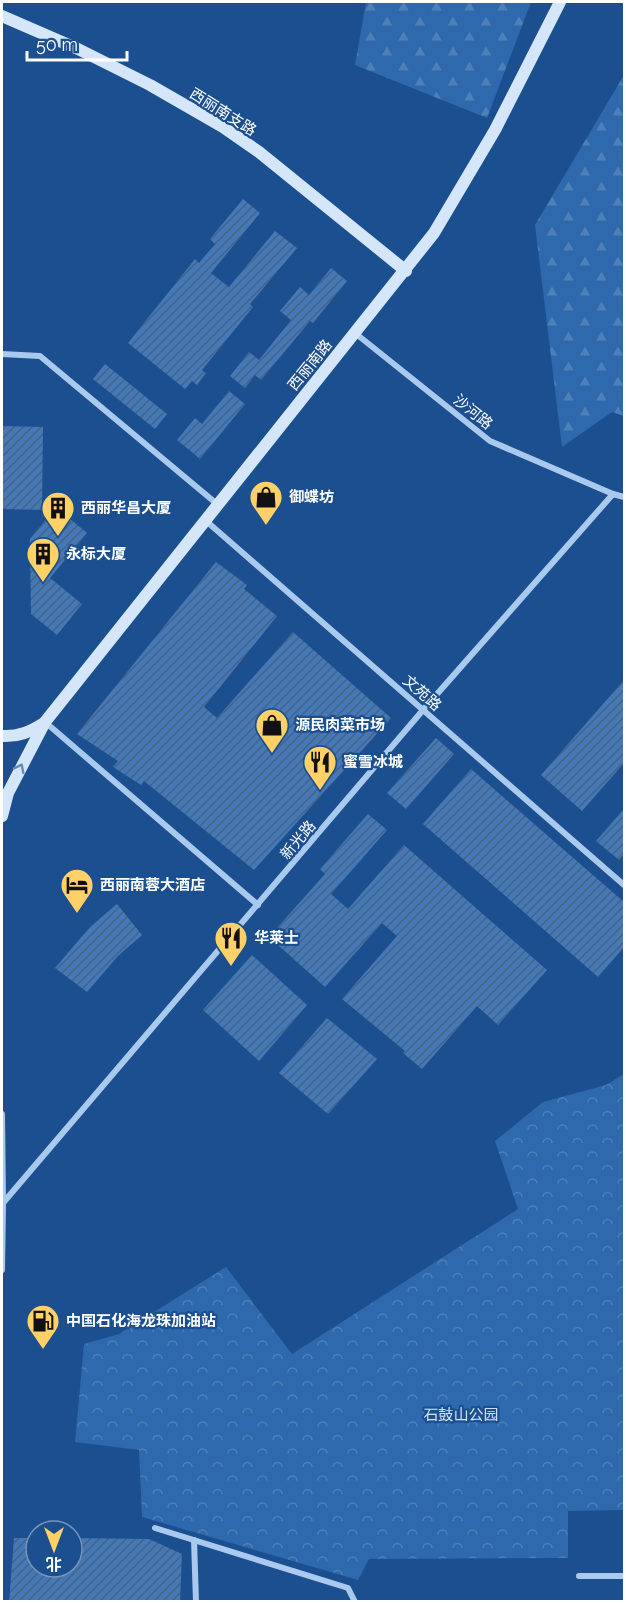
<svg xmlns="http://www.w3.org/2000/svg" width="626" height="1603" font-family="Raleway,'Noto Sans SC',sans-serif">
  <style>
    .forest { fill: url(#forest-firs) }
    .park { fill: url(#park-crowns) }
    .building { fill: url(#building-hatch) }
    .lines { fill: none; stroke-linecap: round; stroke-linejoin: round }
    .street { stroke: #a9c9ee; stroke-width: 6 }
    .secondary { stroke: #d6e6fa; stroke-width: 12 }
    .oneway { stroke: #668bba }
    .labels { text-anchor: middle; stroke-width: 4.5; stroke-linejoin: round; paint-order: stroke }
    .street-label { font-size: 15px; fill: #fff; stroke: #1b4f8f }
    .poi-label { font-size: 15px; font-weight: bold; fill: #fff; stroke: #1b4f8f; text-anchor: start }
    .park-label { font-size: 15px; fill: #cfe3fa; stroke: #1b4f8f }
  </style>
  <defs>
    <pattern id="forest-firs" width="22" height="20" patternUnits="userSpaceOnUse" patternTransform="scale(1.5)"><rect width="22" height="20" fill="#2e69ad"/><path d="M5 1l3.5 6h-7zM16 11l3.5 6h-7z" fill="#4d80b9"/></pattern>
    <pattern id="park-crowns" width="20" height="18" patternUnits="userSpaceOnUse" patternTransform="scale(1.5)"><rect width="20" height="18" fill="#2e69ad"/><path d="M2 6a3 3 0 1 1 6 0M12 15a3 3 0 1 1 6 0" fill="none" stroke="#4d80b9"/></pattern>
    <pattern id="building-hatch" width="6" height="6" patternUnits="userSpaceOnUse" patternTransform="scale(1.5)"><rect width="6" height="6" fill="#4478b7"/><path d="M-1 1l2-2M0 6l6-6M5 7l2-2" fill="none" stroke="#486282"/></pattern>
  </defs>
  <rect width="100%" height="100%" fill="#1b4f8f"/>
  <g class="forest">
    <polygon points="366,2 531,2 487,118 355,65"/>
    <polygon points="624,75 624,416 612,412 562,447 535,225"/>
  </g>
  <polygon class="park" points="624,1074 624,1510 568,1511 568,1558 369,1559 358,1580 142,1517 139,1450 75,1442 84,1344 119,1334 226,1267 292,1354 518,1209 495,1141 543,1102 606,1085"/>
  <g class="building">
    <polygon points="243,199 260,213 211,273 229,287 275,231 297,248 250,304 253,307 202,370 206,373 197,385 192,381 185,389 128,343 195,259 199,263 215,244 210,239"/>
    <polygon points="331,268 347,281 313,323 310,321 261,380 255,375 245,388 230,376 249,352 259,360 291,320 280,311 300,287 309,295"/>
    <polygon points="105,364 167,414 155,429 93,379"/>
    <polygon points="229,391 245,404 200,459 177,440 195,418 202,424"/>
    <polygon points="2,426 43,427 42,510 2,509"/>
    <polygon points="56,507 87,533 50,578 82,604 57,635 31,614 30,539"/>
    <polygon points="216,562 247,585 244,589 277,616 204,707 217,718 293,632 391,718 254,870 144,781 141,785 113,767 118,761 77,734"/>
    <polygon points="624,680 624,763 582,811 541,775"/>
    <polygon points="436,738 454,754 406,809 387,793"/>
    <polygon points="471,769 624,902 624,947 598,977 423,824"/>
    <polygon points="624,809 624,854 619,860 596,841"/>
    <polygon points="368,814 387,830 331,894 348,909 404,845 547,970 498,1025 477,1006 422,1069 403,1053 405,1051 342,999 397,936 382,923 325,987 269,937 325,874 320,869"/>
    <polygon points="117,904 142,935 118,956 87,992 55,968 90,927"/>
    <polygon points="252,955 307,1005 259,1061 203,1010"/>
    <polygon points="327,1018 377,1059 328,1114 279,1073"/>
    <polygon points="14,1538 36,1538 36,1567 72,1567 72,1538 149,1539 182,1554 180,1602 9,1602"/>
  </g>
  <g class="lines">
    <g class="street">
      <polyline points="355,333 490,441 613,494 624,497"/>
      <polyline points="2,354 40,356 217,504"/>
      <polyline points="205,520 624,885"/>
      <polyline points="45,722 258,905"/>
      <polyline points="2,1114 3,1203 2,1270"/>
      <polyline points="3,1203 423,710 613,494"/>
      <polyline points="155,1528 348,1588 355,1602"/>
      <polyline points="194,1540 196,1602"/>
      <polyline points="579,1576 624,1576"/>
    </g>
    <g class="secondary">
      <polyline points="2,16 78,49 150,85 223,127 259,152 406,271"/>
      <path d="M2,736C18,737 30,732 44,723"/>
      <polyline points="2,816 8,793 45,722 434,233 495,130 560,2"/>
    </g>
  </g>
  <defs><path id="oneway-chevron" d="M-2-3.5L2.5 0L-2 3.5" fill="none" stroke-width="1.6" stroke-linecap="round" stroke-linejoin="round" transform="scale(1.5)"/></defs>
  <use class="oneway" href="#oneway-chevron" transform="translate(20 768) rotate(-63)"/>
  <defs>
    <symbol id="shop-pin" viewBox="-11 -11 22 30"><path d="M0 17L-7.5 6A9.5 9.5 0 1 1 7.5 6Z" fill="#ffd166" stroke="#1b4f8f"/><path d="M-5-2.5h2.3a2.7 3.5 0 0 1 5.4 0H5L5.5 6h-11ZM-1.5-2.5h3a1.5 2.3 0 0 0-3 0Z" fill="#111"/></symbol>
    <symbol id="building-pin" viewBox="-11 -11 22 30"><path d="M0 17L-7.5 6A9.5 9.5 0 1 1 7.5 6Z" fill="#ffd166" stroke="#1b4f8f"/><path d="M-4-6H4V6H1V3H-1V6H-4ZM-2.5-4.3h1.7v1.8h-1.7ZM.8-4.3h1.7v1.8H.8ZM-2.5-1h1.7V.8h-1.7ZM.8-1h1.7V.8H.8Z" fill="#111"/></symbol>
    <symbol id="restaurant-pin" viewBox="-11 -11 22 30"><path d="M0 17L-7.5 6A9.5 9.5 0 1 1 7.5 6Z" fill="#ffd166" stroke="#1b4f8f"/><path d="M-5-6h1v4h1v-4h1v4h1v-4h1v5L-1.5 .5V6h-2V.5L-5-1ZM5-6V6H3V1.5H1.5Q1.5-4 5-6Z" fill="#111"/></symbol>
    <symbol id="hotel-pin" viewBox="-11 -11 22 30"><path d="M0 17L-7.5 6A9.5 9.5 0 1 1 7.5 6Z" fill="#ffd166" stroke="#1b4f8f"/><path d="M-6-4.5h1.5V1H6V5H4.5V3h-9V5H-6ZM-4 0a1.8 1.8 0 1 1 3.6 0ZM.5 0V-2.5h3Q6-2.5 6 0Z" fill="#111"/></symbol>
    <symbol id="fuel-pin" viewBox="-11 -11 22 30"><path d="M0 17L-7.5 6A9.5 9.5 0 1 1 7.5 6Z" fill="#ffd166" stroke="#1b4f8f"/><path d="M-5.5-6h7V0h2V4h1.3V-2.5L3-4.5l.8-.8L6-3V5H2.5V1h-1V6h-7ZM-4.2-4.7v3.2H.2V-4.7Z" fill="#111"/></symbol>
  </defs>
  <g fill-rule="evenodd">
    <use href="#shop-pin" x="247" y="478" width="38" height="52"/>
    <use href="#building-pin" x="39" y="489" width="38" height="52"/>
    <use href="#building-pin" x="24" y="535" width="38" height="52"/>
    <use href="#shop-pin" x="253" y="706" width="38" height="52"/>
    <use href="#restaurant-pin" x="301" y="743" width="38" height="52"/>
    <use href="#hotel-pin" x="58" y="866" width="38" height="52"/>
    <use href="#restaurant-pin" x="212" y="919" width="38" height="52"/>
    <use href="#fuel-pin" x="24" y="1302" width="38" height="52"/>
  </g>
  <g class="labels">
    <g class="street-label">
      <text transform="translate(223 112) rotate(32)" y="5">西丽南支路</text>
      <text transform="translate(310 365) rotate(-51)" y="5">西丽南路</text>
      <text transform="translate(473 412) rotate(39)" y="5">沙河路</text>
      <text transform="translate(422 693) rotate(41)" y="5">文苑路</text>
      <text transform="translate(298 840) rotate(-50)" y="5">新光路</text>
    </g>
    <g class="poi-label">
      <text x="289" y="502">御蝶坊</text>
      <text x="81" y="513">西丽华昌大厦</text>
      <text x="66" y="559">永标大厦</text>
      <text x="295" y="730">源民肉菜市场</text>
      <text x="343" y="767">蜜雪冰城</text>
      <text x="100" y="890">西丽南蓉大酒店</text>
      <text x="254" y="943">华莱士</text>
      <text x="66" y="1326">中国石化海龙珠加油站</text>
    </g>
    <g class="park-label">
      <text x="461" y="1420">石鼓山公园</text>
    </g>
  </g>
  <rect width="626" height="1603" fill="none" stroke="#ffffff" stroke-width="6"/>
  <g transform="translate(54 1549) rotate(180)"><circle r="28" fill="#1b4f8f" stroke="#7695bc" stroke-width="1.5"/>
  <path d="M0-4.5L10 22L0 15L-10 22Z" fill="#ffd166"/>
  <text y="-9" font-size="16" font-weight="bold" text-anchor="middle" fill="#ffffff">北</text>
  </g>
  <path d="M27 51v9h100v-9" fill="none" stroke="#ffffff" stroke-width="3"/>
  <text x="36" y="51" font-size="18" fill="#ffffff" stroke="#1b4f8f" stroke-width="4.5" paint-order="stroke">50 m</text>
</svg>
